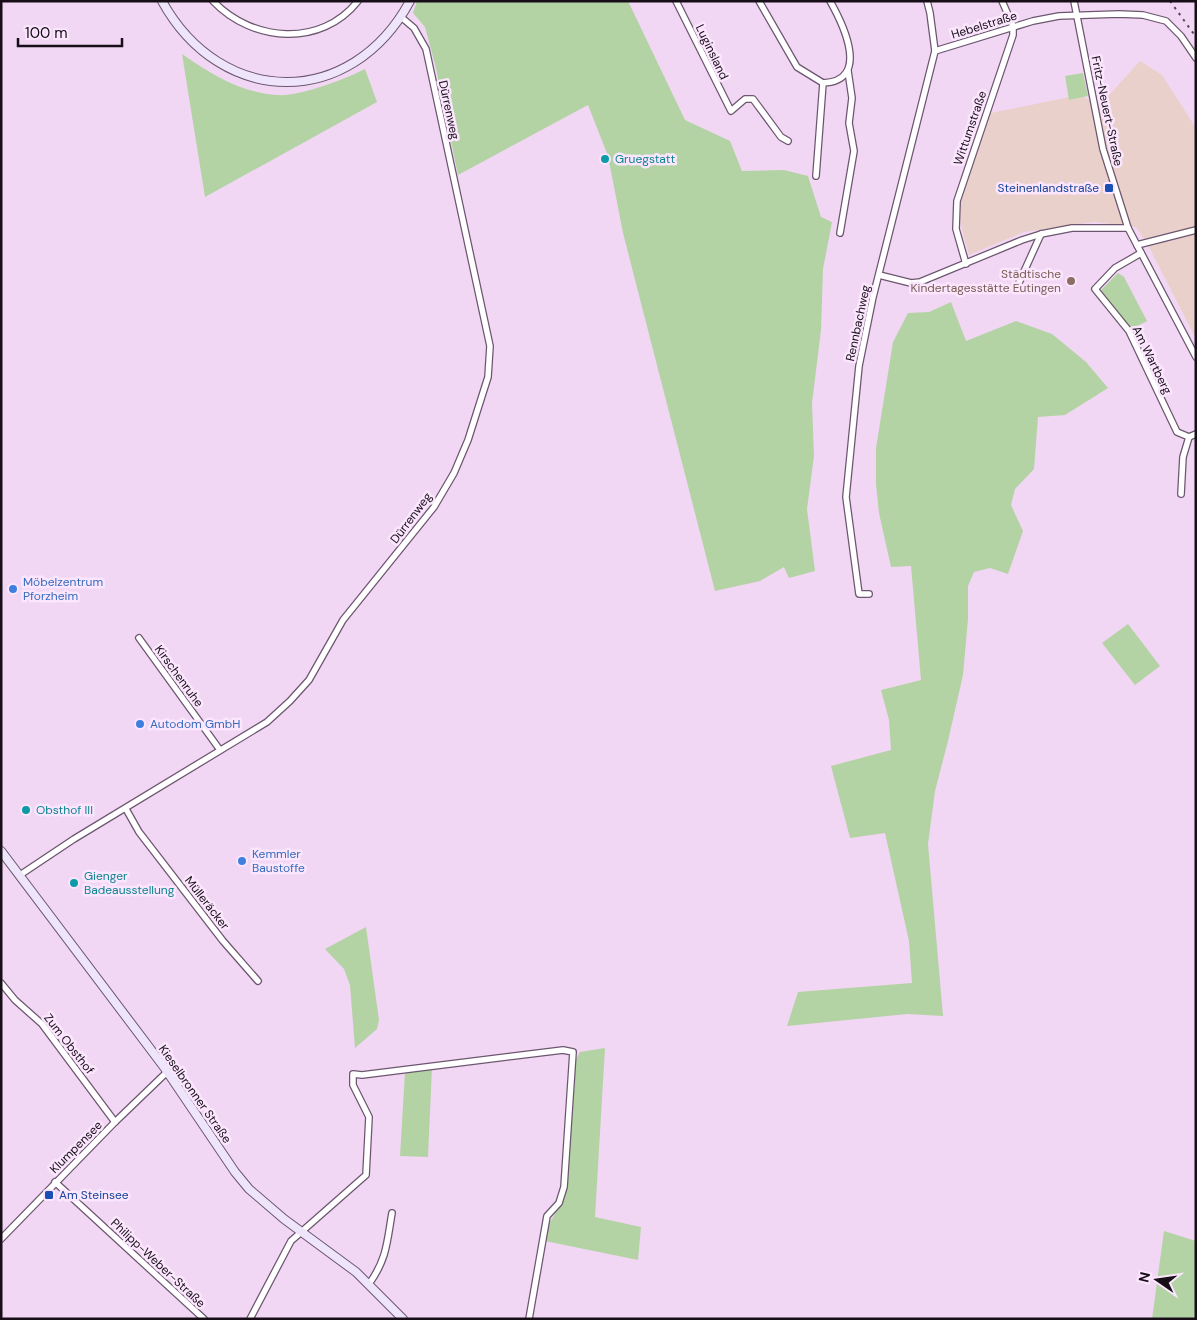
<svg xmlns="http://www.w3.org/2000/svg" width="1197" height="1320" font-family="'DM Sans',sans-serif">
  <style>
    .industrial { fill: #ead0cb }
    .green { fill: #b4d3a4 }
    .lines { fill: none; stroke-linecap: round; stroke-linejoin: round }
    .street-casing { stroke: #6c566f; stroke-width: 8 }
    .secondary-casing { stroke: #6c566f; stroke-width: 10 }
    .street { stroke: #fff; stroke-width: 5.5 }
    .secondary { stroke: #eee5fa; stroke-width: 8 }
    .rail { stroke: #544756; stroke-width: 2; stroke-dasharray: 2.5 5; stroke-linecap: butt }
    .culture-dot { fill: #0f9aa8; stroke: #fbe6fe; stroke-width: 2 }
    .transit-dot { fill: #1a4fb4; stroke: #fbe6fe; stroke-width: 2 }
    .education-dot { fill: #8d6e63; stroke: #fbe6fe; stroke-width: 2 }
    .shop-dot { fill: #3f7fe0; stroke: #fbe6fe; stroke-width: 2 }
    .labels { text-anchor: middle; stroke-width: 5; stroke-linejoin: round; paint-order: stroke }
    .street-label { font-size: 12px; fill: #170e18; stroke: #fbe6fe }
    .culture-label { font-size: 12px; fill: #0d838f; stroke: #fbe6fe; text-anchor: start }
    .transit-label { font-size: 12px; fill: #164399; stroke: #fbe6fe; text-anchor: end }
    .education-label { font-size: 12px; fill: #785e54; stroke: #fbe6fe; text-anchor: end }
    .shop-label { font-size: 12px; fill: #366cbe; stroke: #fbe6fe; text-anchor: start }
  </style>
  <rect width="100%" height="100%" fill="#f1d7f4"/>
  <polygon class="industrial" points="1140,61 1162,75 1196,128 1196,339 1149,247 1136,227 1094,222 1024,232 969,255 961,226 959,206 991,113 1079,95 1100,105"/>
  <g class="green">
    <polygon points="417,1 628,1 685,120 730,141 742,171 784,170 808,176 821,217 832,222 823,269 821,330 812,403 814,456 807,509 815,571 789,578 784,567 760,581 715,591 623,233 608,156 588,105 458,175 436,68 425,27 413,13"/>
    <path d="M182,54C211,74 241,93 277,95C298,97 346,79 365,69L377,102L205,197Z"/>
    <polygon points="1083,73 1088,96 1069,100 1065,76"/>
    <polygon points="1118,273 1124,277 1147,321 1132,329 1100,291"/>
    <polygon points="951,302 966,341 1016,321 1052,334 1086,362 1108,388 1065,415 1038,417 1034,469 1015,489 1011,505 1023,531 1008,574 990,568 974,572 968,586 968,619 963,675 948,741 935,791 928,844 943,1016 907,1014 787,1026 798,992 912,983 909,941 885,833 850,838 831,766 891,750 889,720 881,690 921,680 911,566 891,567 879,513 876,484 876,448 893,342 908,313 929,312"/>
    <polygon points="1128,624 1160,666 1135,685 1102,643"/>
    <polygon points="366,927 379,1020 377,1029 355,1048 350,985 344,969 325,949"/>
    <polygon points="605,1048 595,1217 641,1227 638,1260 545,1241 549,1224 560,1205 574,1063 580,1052"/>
    <polygon points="432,1068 428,1157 400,1156 405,1072"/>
    <polygon points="1164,1231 1196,1241 1196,1319 1152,1319"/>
  </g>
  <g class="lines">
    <defs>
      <g id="street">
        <path d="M213,1C252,42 321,48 358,1"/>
        <polyline points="676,1 731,111 745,99 753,99 781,137 788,141"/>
        <path d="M759,1L797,67L823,83C871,81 843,24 830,1"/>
        <polyline points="1074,1 1103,149 1128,228 1196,357"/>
        <polyline points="935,51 1033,21 1059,16 1119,14 1143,15 1166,21 1181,36 1196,58"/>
        <polyline points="816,176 823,83"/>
        <polyline points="840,233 854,151 849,123 852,98 848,71"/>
        <polyline points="1137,245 1196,230"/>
        <polyline points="1141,253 1115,268 1095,289 1129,331 1177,432 1189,437 1196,434"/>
        <polyline points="966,264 956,229 957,201 1013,35 1013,26 1002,1"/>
        <polyline points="879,275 911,283 920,282 1022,240 1041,234 1072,228 1128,228"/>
        <polyline points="1017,287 1041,234"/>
        <polyline points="1181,494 1183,457 1189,437"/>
        <polyline points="869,594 859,594 846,497 859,366 873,297 935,51 930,13 927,1"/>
        <polyline points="139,638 220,750"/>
        <polyline points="126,809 139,832 223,941 258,981"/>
        <polyline points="20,875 74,839 267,722 290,701 309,680 343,620 434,507 454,473 468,440 488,377 490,346 426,49 414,28 401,17"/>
        <polyline points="1,983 15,1000 42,1024 115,1122"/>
        <polyline points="55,1182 204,1319"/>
        <polyline points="1,1239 115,1122 167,1072"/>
        <path d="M369,1284C387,1259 387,1242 392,1213"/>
        <polyline points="250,1319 291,1241 366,1175 369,1117 353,1085 353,1074 362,1075 563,1050 573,1052 564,1187 559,1203 547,1216 529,1319"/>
      </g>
      <g id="secondary">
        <path d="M162,1C221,108 351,110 410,1"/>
        <polyline points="1,851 164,1067 235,1172 249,1189 284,1219 356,1272 403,1319"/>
      </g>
    </defs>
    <use href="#street" class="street-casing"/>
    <use href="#secondary" class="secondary-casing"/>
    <use href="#street" class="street"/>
    <use href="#secondary" class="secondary"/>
    <polyline class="rail" points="1170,1 1196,37"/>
  </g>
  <g class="culture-dot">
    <circle cx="605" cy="159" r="5"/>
    <circle cx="26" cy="810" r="5"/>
    <circle cx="74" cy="883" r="5"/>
  </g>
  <g class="transit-dot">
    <rect x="1104" y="183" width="10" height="10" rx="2.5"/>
    <rect x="44" y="1190" width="10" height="10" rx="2.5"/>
  </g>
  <circle class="education-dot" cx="1071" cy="281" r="5"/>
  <g class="shop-dot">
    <circle cx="13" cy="589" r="5"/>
    <circle cx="140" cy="724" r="5"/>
    <circle cx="242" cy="861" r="5"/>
  </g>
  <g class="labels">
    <g class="street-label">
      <text transform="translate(984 25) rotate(-17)" y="4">Hebelstraße</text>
      <text transform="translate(712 52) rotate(64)" y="4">Luginsland</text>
      <text transform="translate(449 110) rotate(78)" y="4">Dürrenweg</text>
      <text transform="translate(1107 111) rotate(78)" y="4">Fritz-Neuert-Straße</text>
      <text transform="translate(970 128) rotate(-71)" y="4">Wittumstraße</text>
      <text transform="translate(858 323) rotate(-78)" y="4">Rennbachweg</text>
      <text transform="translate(1152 360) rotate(64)" y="4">Am Wartberg</text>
      <text transform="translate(411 518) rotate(-53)" y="4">Dürrenweg</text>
      <text transform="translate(179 676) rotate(54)" y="4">Kirschenruhe</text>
      <text transform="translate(207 903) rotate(52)" y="4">Mülleräcker</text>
      <text transform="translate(69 1044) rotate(52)" y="4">Zum Obsthof</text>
      <text transform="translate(195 1094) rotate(55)" y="4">Kieselbronner Straße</text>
      <text transform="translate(76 1147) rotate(-45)" y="4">Klumpensee</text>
      <text transform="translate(158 1263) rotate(43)" y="4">Philipp-Weber-Straße</text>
    </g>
    <g class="culture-label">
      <text x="615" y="163">Gruegstatt</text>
      <text x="36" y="814">Obsthof III</text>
      <text x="84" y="880">Gienger<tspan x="84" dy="14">Badeausstellung</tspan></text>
    </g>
    <g class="transit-label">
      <text x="1099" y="192">Steinenlandstraße</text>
      <text x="59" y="1199" text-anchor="start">Am Steinsee</text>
    </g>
    <g class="education-label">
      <text x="1061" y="278">Städtische<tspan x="1061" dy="14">Kindertagesstätte Eutingen</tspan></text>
    </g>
    <g class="shop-label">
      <text x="23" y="586">Möbelzentrum<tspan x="23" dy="14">Pforzheim</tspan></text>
      <text x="150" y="728">Autodom GmbH</text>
      <text x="252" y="858">Kemmler<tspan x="252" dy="14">Baustoffe</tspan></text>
    </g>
  </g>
  <rect width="1197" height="1320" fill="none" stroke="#170e18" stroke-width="5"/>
  <g transform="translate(1157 1280) rotate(283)" stroke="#fbe6fe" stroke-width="4" paint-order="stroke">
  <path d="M0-4L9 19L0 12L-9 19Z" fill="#170e18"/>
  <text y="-8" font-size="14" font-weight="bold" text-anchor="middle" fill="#170e18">N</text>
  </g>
  <path d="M18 38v8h104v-8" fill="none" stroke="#170e18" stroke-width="2.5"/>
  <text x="25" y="38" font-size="15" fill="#170e18" stroke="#fbe6fe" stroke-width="4" paint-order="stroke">100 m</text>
</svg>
